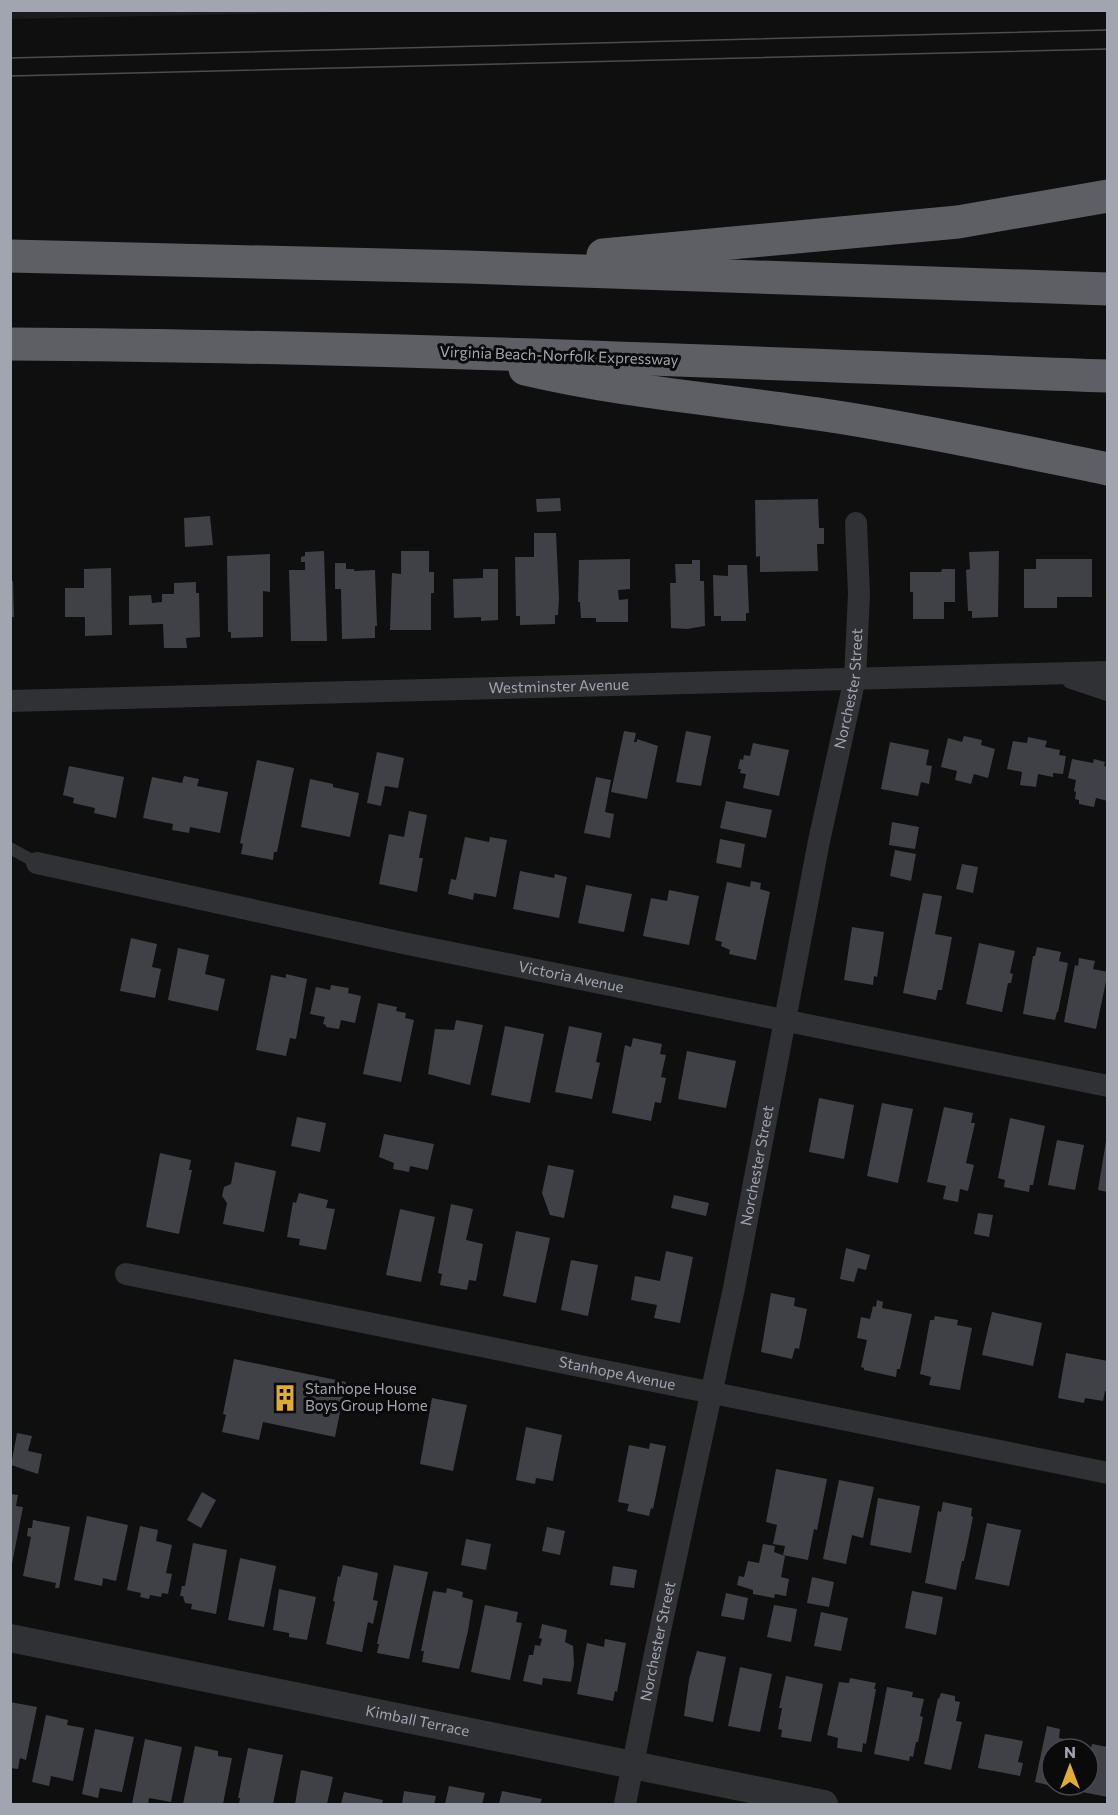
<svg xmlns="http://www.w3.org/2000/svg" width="1118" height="1815" font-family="Commissioner,sans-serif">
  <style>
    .built { fill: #1b1b1d }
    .building { fill: #404146 }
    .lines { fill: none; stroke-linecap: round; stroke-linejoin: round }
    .service { stroke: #303135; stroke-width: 12 }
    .minor { stroke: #303135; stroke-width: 22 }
    .tertiary { stroke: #303135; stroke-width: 28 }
    .motorway { stroke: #5d5f65; stroke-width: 33 }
    .tram { stroke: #4b4d51; stroke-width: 1.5 }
    .labels { text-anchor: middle; stroke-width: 6; stroke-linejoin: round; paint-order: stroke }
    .street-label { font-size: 15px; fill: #a1a5b0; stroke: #0a0a0b }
    .poi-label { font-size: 15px; fill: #a1a5b0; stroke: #0a0a0b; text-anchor: start }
  </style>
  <rect width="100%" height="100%" fill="#0f0f10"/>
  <polygon class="built" points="11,10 384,10 384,11 11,19"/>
  <g class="building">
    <polygon points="560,498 561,511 537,512 536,499"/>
    <polygon points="818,499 819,528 824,528 824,544 817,544 818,571 760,572 760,556 756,557 755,500"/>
    <polygon points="210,516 213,545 185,547 184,518"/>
    <polygon points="534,533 556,533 559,598 558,615 555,615 555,624 520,625 520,616 516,616 515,557 534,557"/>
    <polygon points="324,551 327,641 291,641 289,570 305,570 305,562 301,562 301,557 305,556 305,552"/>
    <polygon points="401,551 429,551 429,572 434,572 434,593 431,593 431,630 390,630 392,573 401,574"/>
    <polygon points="999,551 998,617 972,618 972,611 968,611 966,570 970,569 969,552"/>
    <polygon points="270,554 270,592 263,591 263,637 231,638 231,632 228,632 227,556"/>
    <polygon points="630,559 630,589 618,590 619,600 628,599 628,622 596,622 596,618 581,618 580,602 578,602 579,560"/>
    <polygon points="1036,559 1092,559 1092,597 1057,597 1057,608 1024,608 1024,569 1036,569"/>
    <polygon points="692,560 700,560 700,581 704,581 705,626 687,629 671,628 670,583 676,583 675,564 692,564"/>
    <polygon points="335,563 346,563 346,569 354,569 354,571 375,570 377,626 375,626 375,638 342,639 341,589 335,589"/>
    <polygon points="728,565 747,565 749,613 746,613 746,621 721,621 721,616 714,616 713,575 728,576"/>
    <polygon points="111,568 112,635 85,636 85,617 65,617 65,588 84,588 84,569"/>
    <polygon points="483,569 498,569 498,620 481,621 481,617 454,618 453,579 483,578"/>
    <polygon points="942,569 955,569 955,602 944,602 944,619 913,619 913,592 910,592 910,572 941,572"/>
    <polygon points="10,581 13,581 14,617 10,617"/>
    <polygon points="196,582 196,593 199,593 200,637 186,638 187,648 164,648 163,624 129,625 129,596 151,595 152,603 162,602 162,594 174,594 174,583"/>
    <polygon points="624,731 636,733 634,742 637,742 637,739 658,746 647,799 611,792"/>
    <polygon points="686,731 711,736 701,786 676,782"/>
    <polygon points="964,736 982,740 981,745 995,749 988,778 974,774 971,784 955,780 957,771 941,767 948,738 962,742"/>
    <polygon points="1028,737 1047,741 1045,747 1060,750 1059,755 1066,756 1063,774 1053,773 1053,777 1038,774 1036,787 1020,785 1022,772 1007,769 1013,741 1027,743"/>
    <polygon points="890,742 929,750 926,765 932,766 929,784 921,782 918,796 881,789"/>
    <polygon points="753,743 789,750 779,796 743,788 746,774 740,773 741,769 738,769 740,759 743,760 744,755 750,756"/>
    <polygon points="377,752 404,758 398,788 385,786 381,806 367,803"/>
    <polygon points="1072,759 1093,763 1094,759 1105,762 1104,766 1108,767 1108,801 1096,798 1094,807 1079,804 1079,800 1075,799 1076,792 1074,791 1076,780 1068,778"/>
    <polygon points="257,760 294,768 277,852 274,852 273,860 241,854 243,844 240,843"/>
    <polygon points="69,766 124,777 116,818 94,813 95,808 73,803 74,798 63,795"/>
    <polygon points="184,776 199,779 197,786 228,792 220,833 190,827 189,833 172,830 173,824 143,818 152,777 182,783"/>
    <polygon points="596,777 611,780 605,812 614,814 610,838 584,833"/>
    <polygon points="310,779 333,784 333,787 359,793 350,837 301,827"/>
    <polygon points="726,801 772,810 766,838 720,828"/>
    <polygon points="409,811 427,815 419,858 423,858 417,892 379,884 389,834 404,837"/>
    <polygon points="892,822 919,827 915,849 889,845"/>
    <polygon points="465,837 489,842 490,837 507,840 496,897 474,893 473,900 448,894 451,879 456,880"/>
    <polygon points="720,839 745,844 741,868 716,863"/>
    <polygon points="895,850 916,854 911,881 890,876"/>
    <polygon points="962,864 978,867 973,893 956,889"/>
    <polygon points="520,871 554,878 555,874 567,877 559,918 513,909"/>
    <polygon points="751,881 761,883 760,889 770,892 756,960 729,954 730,950 721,946 722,942 715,940 727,882 750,887"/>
    <polygon points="586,885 632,894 624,932 578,923"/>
    <polygon points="669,890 699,896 689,945 643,936 651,898 667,901"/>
    <polygon points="923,893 942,896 935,934 952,937 942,990 938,990 936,1000 903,993"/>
    <polygon points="852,927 884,932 877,977 874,976 873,985 844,980"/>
    <polygon points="131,938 157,944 152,967 161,969 155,998 120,991"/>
    <polygon points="979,943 1015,951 1010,973 1013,974 1011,983 1008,983 1002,1012 966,1004"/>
    <polygon points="1037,947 1061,952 1059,961 1068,963 1058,1012 1057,1012 1055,1020 1023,1014 1033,956 1035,956"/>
    <polygon points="178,948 209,955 205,974 225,979 218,1011 168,1000"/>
    <polygon points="1079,958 1095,961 1093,969 1108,972 1096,1029 1064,1022 1075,965 1078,966"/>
    <polygon points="286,974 307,979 296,1039 290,1038 286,1056 256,1050 271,975 286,978"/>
    <polygon points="331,985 349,988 348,993 361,996 355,1023 341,1020 339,1029 326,1027 326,1025 323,1024 325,1017 310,1014 316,987 330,990"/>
    <polygon points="378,1003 397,1007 396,1011 406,1013 405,1018 414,1020 401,1082 363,1074"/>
    <polygon points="456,1020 483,1025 470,1085 428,1074 435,1029 454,1030"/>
    <polygon points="505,1026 544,1034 530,1103 491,1095"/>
    <polygon points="569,1026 602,1033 596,1062 600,1063 592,1099 555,1092"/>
    <polygon points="633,1038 662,1044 660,1054 666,1055 661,1077 666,1078 661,1103 655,1102 651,1121 612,1113 625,1045 631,1047"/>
    <polygon points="687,1051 736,1061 726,1108 678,1099"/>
    <polygon points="819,1098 854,1105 844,1159 809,1152"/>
    <polygon points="882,1103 913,1109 898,1183 867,1176"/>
    <polygon points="944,1107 973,1113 971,1123 975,1123 966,1163 974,1165 968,1191 960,1189 958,1202 943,1199 946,1186 927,1182"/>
    <polygon points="297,1117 326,1123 320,1152 291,1146"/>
    <polygon points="1010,1118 1045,1126 1033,1185 1030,1185 1029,1192 1004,1187 1005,1180 998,1178"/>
    <polygon points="384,1134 434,1144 428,1170 410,1166 409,1172 393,1169 394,1163 379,1157"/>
    <polygon points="1057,1140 1084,1145 1075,1190 1048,1185"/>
    <polygon points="1106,1141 1108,1141 1108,1192 1098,1190"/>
    <polygon points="160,1153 191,1160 189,1170 192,1170 179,1234 146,1227"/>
    <polygon points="235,1162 276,1171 264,1232 223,1224 227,1203 222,1196 224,1187 231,1184"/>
    <polygon points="548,1165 574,1170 564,1218 550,1215 542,1193"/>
    <polygon points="299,1193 328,1200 326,1208 335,1209 326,1250 299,1245 300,1239 287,1237 293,1202 296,1203"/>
    <polygon points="674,1195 709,1203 706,1216 671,1208"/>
    <polygon points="451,1204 473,1209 466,1240 483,1244 476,1281 469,1280 467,1290 440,1285 442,1274 438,1273"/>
    <polygon points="400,1209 435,1217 421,1282 386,1275"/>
    <polygon points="978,1213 993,1215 989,1237 974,1234"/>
    <polygon points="516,1231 550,1238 536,1303 503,1296"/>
    <polygon points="846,1248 870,1255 866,1270 858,1268 854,1282 840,1279"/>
    <polygon points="666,1251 693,1257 680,1323 654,1318 657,1305 631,1300 635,1276 660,1281"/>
    <polygon points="571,1260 598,1265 588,1316 561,1310"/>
    <polygon points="771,1293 795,1298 794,1306 807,1309 799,1349 795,1348 792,1359 761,1352"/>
    <polygon points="877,1300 883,1302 882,1308 912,1314 900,1369 897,1369 896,1377 864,1370 864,1368 861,1367 867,1340 857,1338 861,1317 870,1319 873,1306 876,1307"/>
    <polygon points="992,1312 1042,1323 1033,1366 982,1355"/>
    <polygon points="935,1316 958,1320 957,1325 972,1328 960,1390 929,1385 931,1377 920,1374 930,1320 934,1320"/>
    <polygon points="1066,1353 1108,1361 1108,1392 1105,1391 1103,1401 1085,1398 1084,1403 1058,1398"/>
    <polygon points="234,1359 346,1382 335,1437 263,1422 259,1440 222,1432 226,1415 223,1414"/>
    <polygon points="432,1398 467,1405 453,1471 420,1464"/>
    <polygon points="526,1427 562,1435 553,1481 536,1478 535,1484 516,1480"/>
    <polygon points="17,1433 32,1436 28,1451 42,1454 38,1474 11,1465"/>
    <polygon points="650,1443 666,1446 653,1509 651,1508 649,1516 627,1511 629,1504 618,1502 629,1445 649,1449"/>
    <polygon points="776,1469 827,1479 817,1530 814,1529 808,1560 783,1555 785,1546 773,1544 777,1525 766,1522"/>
    <polygon points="839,1480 874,1487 863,1538 852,1535 846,1564 823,1559"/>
    <polygon points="202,1492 216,1500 201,1528 187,1520"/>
    <polygon points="10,1494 18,1495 16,1506 23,1507 12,1564"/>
    <polygon points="878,1498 920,1506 911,1553 870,1545"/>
    <polygon points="943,1502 972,1508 971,1516 973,1517 964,1561 962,1561 956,1590 925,1583 938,1511 941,1512"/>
    <polygon points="87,1516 128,1525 116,1581 103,1578 102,1586 74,1580"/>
    <polygon points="33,1520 70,1527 59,1588 55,1588 56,1583 23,1576 31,1537 27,1536 28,1528 32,1528"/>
    <polygon points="987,1523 1021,1530 1009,1586 975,1579"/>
    <polygon points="140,1526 158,1530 156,1541 172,1545 166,1573 172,1574 168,1594 162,1593 161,1597 150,1595 149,1599 140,1597 141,1593 127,1590"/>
    <polygon points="547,1527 565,1531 560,1555 542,1551"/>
    <polygon points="466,1539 491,1544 486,1570 461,1565"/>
    <polygon points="193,1543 227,1550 216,1614 191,1609 192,1604 185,1603 183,1596 180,1596 182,1586 185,1586"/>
    <polygon points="763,1544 775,1546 774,1552 785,1556 781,1577 789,1579 786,1596 775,1594 774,1598 753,1594 753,1590 737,1585 739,1576 744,1577 748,1561 759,1563"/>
    <polygon points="240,1558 276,1566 264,1627 228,1620"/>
    <polygon points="343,1565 378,1573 373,1600 378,1601 373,1624 368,1622 362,1652 326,1644 335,1602 333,1601 338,1576 340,1577"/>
    <polygon points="394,1565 428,1572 409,1659 377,1653 379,1644 377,1644"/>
    <polygon points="613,1566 637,1570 634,1588 610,1585"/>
    <polygon points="812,1577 834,1582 829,1607 807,1603"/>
    <polygon points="447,1588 463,1592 462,1597 473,1600 468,1631 459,1669 422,1662 424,1651 421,1651 433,1591 446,1593"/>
    <polygon points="279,1589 316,1597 307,1640 289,1637 289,1633 273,1630"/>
    <polygon points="912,1591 943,1597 936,1635 905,1628"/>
    <polygon points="726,1593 748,1598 744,1620 721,1616"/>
    <polygon points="485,1605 518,1612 516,1622 522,1623 510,1680 471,1672"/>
    <polygon points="774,1605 797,1609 791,1642 767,1637"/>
    <polygon points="821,1612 848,1618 841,1651 814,1646"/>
    <polygon points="542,1624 567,1630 565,1642 573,1646 574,1664 571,1682 543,1678 542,1685 523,1681 529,1655 533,1655 535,1645 540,1646 542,1639 539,1638"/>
    <polygon points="605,1639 626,1643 617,1692 615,1691 613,1701 577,1694 587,1643 604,1647"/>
    <polygon points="697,1651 726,1657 713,1722 684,1716 689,1680"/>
    <polygon points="740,1667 772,1674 760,1732 728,1726"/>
    <polygon points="786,1676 823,1684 811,1742 781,1737 782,1730 778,1729 782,1708 779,1708"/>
    <polygon points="850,1678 876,1683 874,1689 876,1689 866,1744 863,1743 862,1752 837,1748 838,1738 827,1735 839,1682 849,1683"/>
    <polygon points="887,1687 913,1692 912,1697 924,1699 920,1716 923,1717 918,1742 916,1742 913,1757 910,1756 909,1761 874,1754"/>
    <polygon points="941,1693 955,1696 955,1701 960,1702 956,1721 962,1722 951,1770 924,1764 938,1698 939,1699"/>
    <polygon points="10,1702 37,1707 26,1760 20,1758 18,1769 10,1768"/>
    <polygon points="46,1715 68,1720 67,1725 84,1728 73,1781 51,1776 49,1786 32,1782"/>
    <polygon points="1047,1726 1060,1729 1059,1738 1074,1741 1073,1749 1052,1749 1052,1786 1035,1782"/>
    <polygon points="95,1729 134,1737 122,1792 100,1788 98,1798 82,1794"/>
    <polygon points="985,1734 1023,1741 1018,1762 1023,1763 1020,1776 978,1768"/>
    <polygon points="145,1739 182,1747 171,1802 149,1798 148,1804 132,1804"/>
    <polygon points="1092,1744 1108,1747 1108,1797 1082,1792 1083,1785 1088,1785 1088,1762"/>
    <polygon points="195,1746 218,1751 218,1756 232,1758 223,1804 183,1804"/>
    <polygon points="248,1748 283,1755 273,1804 239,1804 240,1798 238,1798"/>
    <polygon points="301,1770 333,1777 327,1804 295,1804"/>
    <polygon points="449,1786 485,1793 482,1804 445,1804"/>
    <polygon points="404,1791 436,1796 434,1804 402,1804"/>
    <polygon points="502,1791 542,1799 540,1804 499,1804"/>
    <polygon points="344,1792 383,1800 382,1804 341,1804"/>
  </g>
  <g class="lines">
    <polyline class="service" points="10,848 37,863"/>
    <g class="minor">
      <polyline points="1072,678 1108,690"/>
      <path id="s1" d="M10,701L1108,672"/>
      <path id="s2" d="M37,863L403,943L1108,1086"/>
      <path id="s3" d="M126,1274L1108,1473"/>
      <path id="s4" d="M625,1804L656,1649L734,1288L819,841L855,678L859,594L856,523"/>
    </g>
    <path class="tertiary" id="s5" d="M10,1638L824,1804"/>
    <g class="motorway">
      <polyline points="603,255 958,222 1108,196"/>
      <polyline points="10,256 467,267 1108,289"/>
      <path d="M10,344C376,346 742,363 1108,376"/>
      <path d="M525,369C626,393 729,400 831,416C923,430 1015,450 1108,469"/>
    </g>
    <g class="tram">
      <polyline points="10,58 1108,30"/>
      <polyline points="10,76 1108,49"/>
    </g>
  </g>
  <defs>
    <symbol id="building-bare" viewBox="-9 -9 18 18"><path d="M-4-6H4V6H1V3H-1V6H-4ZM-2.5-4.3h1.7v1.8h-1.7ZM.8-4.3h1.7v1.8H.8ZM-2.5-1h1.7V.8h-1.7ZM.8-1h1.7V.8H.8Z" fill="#dfac37" stroke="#0a0a0b" stroke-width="2.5" paint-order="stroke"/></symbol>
  </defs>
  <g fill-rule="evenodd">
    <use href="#building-bare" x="266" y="1379" width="38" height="38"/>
  </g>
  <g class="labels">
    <g class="street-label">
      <text transform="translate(559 356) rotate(2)" y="5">Virginia Beach-Norfolk Expressway</text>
      <text dy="5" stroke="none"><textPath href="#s1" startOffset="549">Westminster Avenue</textPath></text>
      <text dy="5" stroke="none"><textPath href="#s4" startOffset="1138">Norchester Street</textPath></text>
      <text dy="5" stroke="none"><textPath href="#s2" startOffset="546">Victoria Avenue</textPath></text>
      <text dy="5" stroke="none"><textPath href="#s4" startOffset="652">Norchester Street</textPath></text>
      <text dy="5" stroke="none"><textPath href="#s3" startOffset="501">Stanhope Avenue</textPath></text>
      <text dy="5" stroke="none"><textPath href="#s4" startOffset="166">Norchester Street</textPath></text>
      <text dy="5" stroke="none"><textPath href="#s5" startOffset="416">Kimball Terrace</textPath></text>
    </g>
    <g class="poi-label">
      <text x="305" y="1394">Stanhope House<tspan x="305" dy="17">Boys Group Home</tspan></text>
    </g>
  </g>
  <rect width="1118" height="1815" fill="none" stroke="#a1a5b0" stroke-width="24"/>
  <g transform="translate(1070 1767)"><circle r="28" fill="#0a0a0b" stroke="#46484d" stroke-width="1.5"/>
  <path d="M0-4.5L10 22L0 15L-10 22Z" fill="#dfac37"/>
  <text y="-9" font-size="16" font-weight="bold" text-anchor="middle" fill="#a1a5b0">N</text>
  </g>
</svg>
